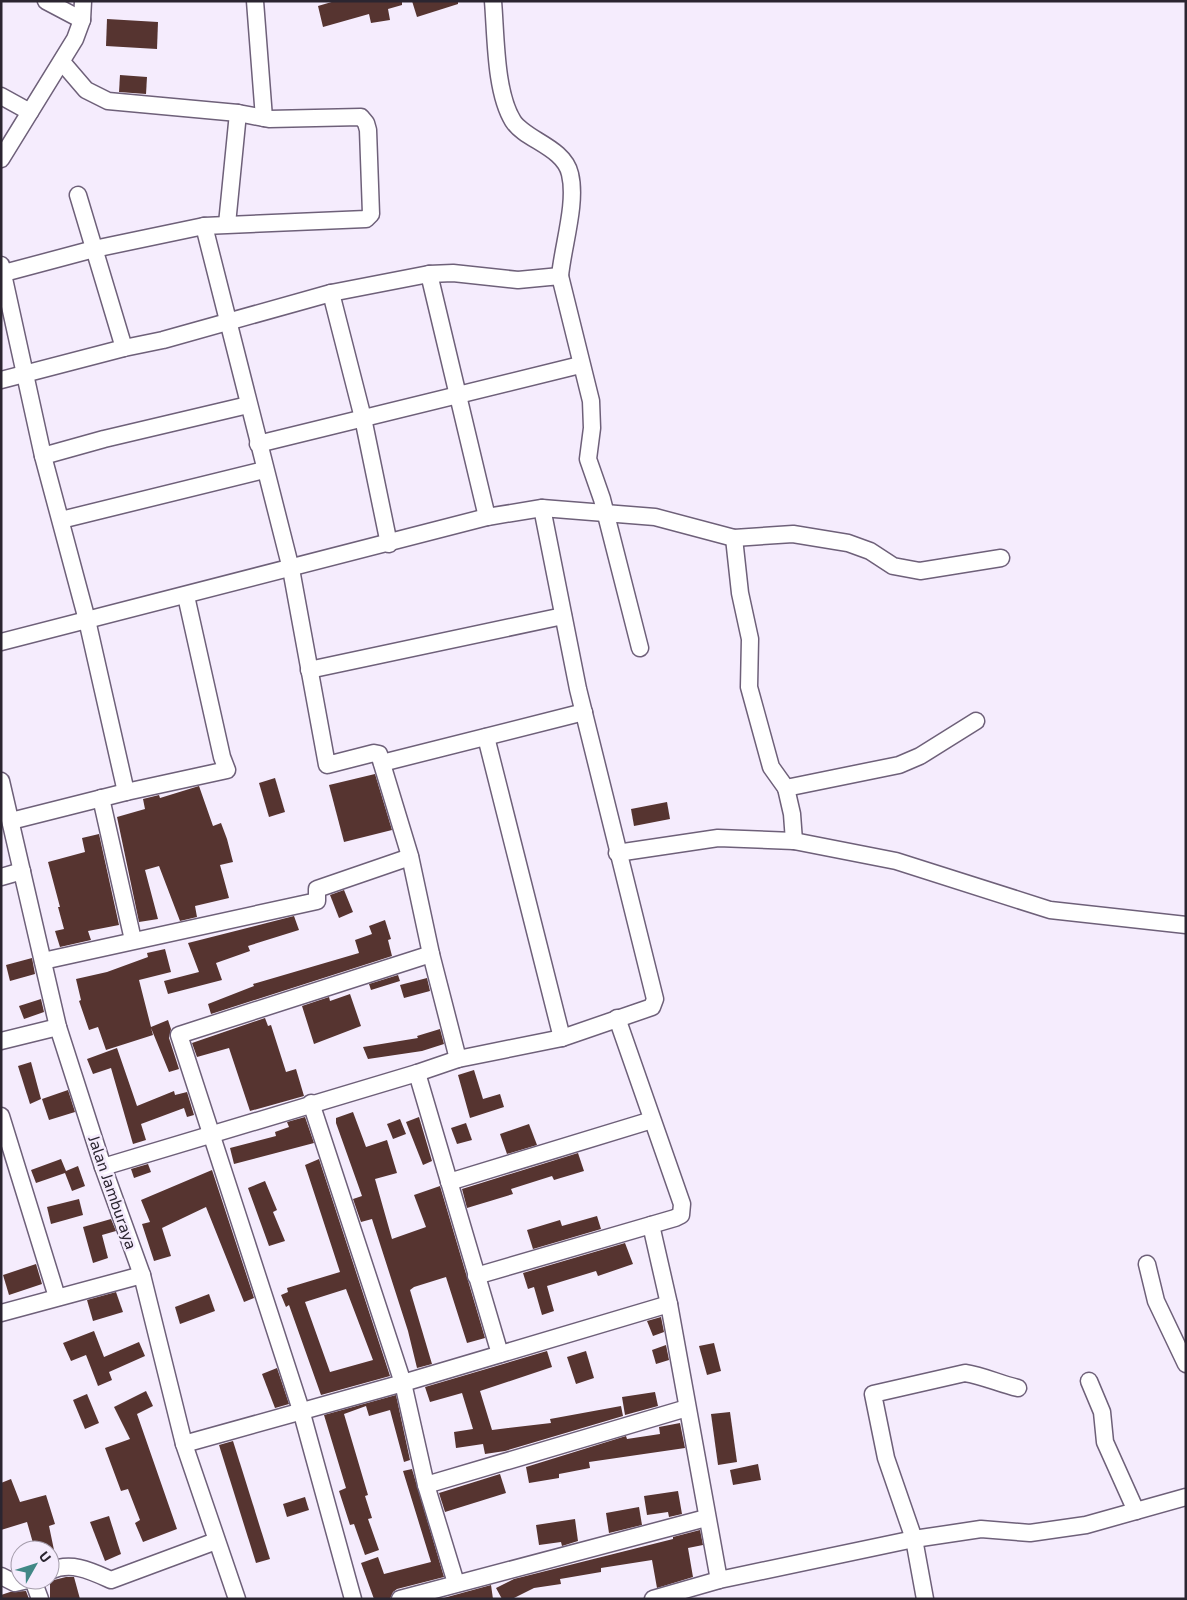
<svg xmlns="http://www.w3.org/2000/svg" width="1187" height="1600" font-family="'Exo 2',sans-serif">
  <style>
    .building { fill: #563430; fill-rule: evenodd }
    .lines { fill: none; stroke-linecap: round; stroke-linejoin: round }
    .street-casing { stroke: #6e6079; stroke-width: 19 }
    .street { stroke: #fff; stroke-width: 16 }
    .labels { text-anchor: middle; stroke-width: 5; stroke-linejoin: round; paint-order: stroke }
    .street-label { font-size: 16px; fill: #2b2530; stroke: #f5ecfd }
  </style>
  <rect width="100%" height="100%" fill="#f5ecfd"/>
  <g class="building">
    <polygon points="335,1 402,1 402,5 388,9 390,20 371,23 369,14 323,27 318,6"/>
    <polygon points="412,1 458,1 458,4 417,17"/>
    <polygon points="107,19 158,22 157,49 106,46"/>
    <polygon points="120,75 147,77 146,94 119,92"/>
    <polygon points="375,774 392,830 344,842 329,785"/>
    <polygon points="275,778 285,812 269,817 259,783"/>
    <polygon points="199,786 213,826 221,823 227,839 233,862 220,865 229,898 195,906 197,917 180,921 159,866 145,870 158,919 139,922 117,817 145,809 143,799 159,795 160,798"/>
    <polygon points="667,802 670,819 634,826 631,809"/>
    <polygon points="99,834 119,925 88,931 91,940 60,947 55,931 64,929 58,907 60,907 48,862 85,852 82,838"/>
    <polygon points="344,890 353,912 339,918 330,895"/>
    <polygon points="294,916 299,930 248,946 250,951 216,963 222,980 168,994 164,981 199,972 188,943"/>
    <polygon points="385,920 391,939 388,940 392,956 211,1014 208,1004 254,986 253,984 359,953 355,940 372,934 369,926"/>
    <polygon points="165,949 171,972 139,980 151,1027 168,1020 171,1029 169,1038 179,1069 169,1072 151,1028 153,1035 106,1050 98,1027 89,1030 79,1001 81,1000 76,979 107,972 148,957 147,953"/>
    <polygon points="32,958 35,974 10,981 6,965"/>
    <polygon points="398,975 400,981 371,990 369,984"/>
    <polygon points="427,978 430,991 404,998 400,985"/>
    <polygon points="350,994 361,1026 314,1044 302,1006 329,997 330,1001"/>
    <polygon points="41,999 44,1012 24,1019 19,1006"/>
    <polygon points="265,1018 268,1026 271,1025 286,1072 296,1069 304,1096 250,1111 229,1048 197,1057 192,1043"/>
    <polygon points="440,1029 444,1044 422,1051 368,1059 363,1047 418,1038 417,1036"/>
    <polygon points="117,1048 137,1106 174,1091 175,1095 187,1092 194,1115 187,1117 184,1108 141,1124 146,1140 133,1144 111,1068 93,1074 87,1059"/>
    <polygon points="31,1062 41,1099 30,1104 18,1066"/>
    <polygon points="474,1070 483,1099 500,1094 504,1107 470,1118 458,1075"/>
    <polygon points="68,1090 75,1112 49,1120 42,1099"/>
    <polygon points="353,1112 366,1147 387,1140 397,1173 375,1179 392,1239 426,1227 414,1195 440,1186 485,1338 467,1343 446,1277 414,1287 410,1290 432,1364 417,1368 408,1331 372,1219 361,1222 353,1199 362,1196 336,1123 336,1118"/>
    <polygon points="305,1117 314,1143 234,1164 230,1148 276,1136 275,1132 289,1127 287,1122"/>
    <polygon points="419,1117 432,1161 423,1165 406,1122"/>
    <polygon points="400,1119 406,1134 393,1139 387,1124"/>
    <polygon points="466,1123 472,1140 457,1144 451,1128"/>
    <polygon points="529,1124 537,1145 507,1154 500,1134"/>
    <polygon points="578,1153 584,1171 554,1180 552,1176 511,1189 513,1194 467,1208 462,1189"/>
    <polygon points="61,1159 66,1171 78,1166 85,1186 72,1191 65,1173 36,1183 31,1170"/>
    <path d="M319,1159L390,1376L321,1395L289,1305L286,1307L281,1295L288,1292L287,1288L340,1272L305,1165ZM346,1289L373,1360L330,1372L305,1302Z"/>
    <polygon points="148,1164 151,1172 134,1178 131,1169"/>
    <polygon points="212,1170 254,1298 244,1302 206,1207 162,1228 171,1256 154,1261 142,1224 150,1222 141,1200"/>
    <polygon points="265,1181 277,1210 273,1212 285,1241 269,1246 248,1188"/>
    <polygon points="79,1199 83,1215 51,1224 47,1207"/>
    <polygon points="597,1216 601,1229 533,1249 527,1230 560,1220 562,1226"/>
    <polygon points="111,1219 116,1231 102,1235 108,1258 93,1263 83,1227"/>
    <polygon points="625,1243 633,1264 598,1276 596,1271 547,1286 554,1311 542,1315 534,1287 528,1289 523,1273"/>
    <polygon points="36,1264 42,1284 9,1295 3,1275"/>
    <polygon points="116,1292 123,1312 93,1321 87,1300"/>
    <polygon points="209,1294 215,1311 180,1324 175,1307"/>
    <polygon points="661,1317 664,1332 653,1336 647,1321"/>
    <polygon points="94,1331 104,1357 139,1342 145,1356 109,1372 112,1380 98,1386 86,1355 71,1361 63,1343"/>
    <polygon points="714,1343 721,1371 707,1375 699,1346"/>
    <polygon points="666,1345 669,1360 656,1364 652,1350"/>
    <polygon points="547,1351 552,1367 480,1391 492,1430 551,1423 550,1419 621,1406 623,1416 505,1451 485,1454 483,1444 456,1448 454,1432 473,1429 462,1393 430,1402 425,1387"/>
    <polygon points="586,1351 594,1378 576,1384 567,1357"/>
    <polygon points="277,1368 289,1404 275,1408 262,1374"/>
    <polygon points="146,1391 153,1406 137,1414 177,1529 143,1542 135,1523 140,1520 128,1489 121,1491 105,1448 130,1439 114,1407"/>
    <polygon points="655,1392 658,1406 625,1415 622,1397"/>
    <polygon points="87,1394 99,1423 85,1429 73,1400"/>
    <polygon points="396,1395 410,1460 404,1462 390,1410 369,1416 366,1406 344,1414 368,1495 365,1496 372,1518 368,1519 379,1550 365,1555 354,1524 350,1525 339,1491 346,1488 324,1415"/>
    <polygon points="730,1412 737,1462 718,1465 711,1414"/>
    <polygon points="680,1423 685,1448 589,1462 590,1468 559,1474 559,1478 529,1483 526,1467 626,1436 627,1439 660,1434 659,1427"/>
    <polygon points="233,1441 270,1559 256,1563 219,1445"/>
    <polygon points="758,1464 761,1480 733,1485 730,1470"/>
    <polygon points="412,1469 444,1577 397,1589 393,1592 390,1599 374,1599 361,1563 378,1557 384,1574 431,1562 403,1471"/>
    <polygon points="500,1474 506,1493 445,1512 439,1493"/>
    <polygon points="11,1479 20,1502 46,1495 55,1524 49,1526 54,1550 35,1550 27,1522 1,1530 1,1483"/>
    <polygon points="678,1491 682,1514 669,1517 668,1512 647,1515 644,1496"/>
    <polygon points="305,1497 309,1510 287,1517 283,1504"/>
    <polygon points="639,1507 642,1525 609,1533 606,1513"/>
    <polygon points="109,1516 121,1554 105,1561 90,1522"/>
    <polygon points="575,1519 578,1541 562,1546 561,1542 539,1545 536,1525"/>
    <polygon points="700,1530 703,1545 688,1548 693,1577 657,1588 652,1560 601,1568 601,1572 560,1579 561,1584 534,1588 512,1599 502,1599 496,1588 514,1579 673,1539 673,1537"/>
    <polygon points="66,1577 74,1577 80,1599 50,1599 50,1581"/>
    <polygon points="491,1585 493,1599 440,1599"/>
    <polygon points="26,1591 29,1599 1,1599 1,1595 10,1592"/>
  </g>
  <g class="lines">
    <defs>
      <g id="street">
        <polyline points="46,1 82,20"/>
        <polyline points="255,1 264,118"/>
        <path d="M493,1C496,36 495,92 513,121C525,140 564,147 570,174C577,203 563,245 560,276"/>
        <polyline points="1,96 30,112"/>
        <polyline points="1,159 75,39 82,20 83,1"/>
        <polyline points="78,195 124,348"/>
        <polyline points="227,224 238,113"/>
        <polyline points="204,226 291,569 327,765 374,753 379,754 410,856 431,954 458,1059"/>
        <polyline points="1,265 43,456"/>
        <polyline points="4,273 94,249 204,226 366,219 371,214 368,130 366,123 361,117 269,119 238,113 108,101 86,90 62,62"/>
        <polyline points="429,274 487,517"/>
        <polyline points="331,293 363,418 389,544"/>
        <polyline points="1,380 124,348 163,340 331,293 429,274 453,273 518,280 560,276 591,401 592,428 588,459 602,499 640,648"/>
        <polyline points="258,444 580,365"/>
        <polyline points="61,520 264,470"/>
        <polyline points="734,538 740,593 750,639 749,687 771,767 786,788 899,765 920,756 976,721"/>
        <polyline points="1,642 487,517 542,508 655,517 734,538 793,534 848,543 870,551 893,566 920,571 1001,558"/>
        <polyline points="309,670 563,616"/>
        <polyline points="486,737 562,1038"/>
        <polyline points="382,763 584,712"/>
        <polyline points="1,781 58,1027 103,1167 142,1275 184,1444 237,1599"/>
        <polyline points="786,788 792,814 794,841"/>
        <polyline points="126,792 87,620 43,456 104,439 248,405"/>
        <polyline points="101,798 133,940"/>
        <polyline points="11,821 126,792 227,770 222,757 186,596"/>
        <polyline points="617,853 718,838 794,841 896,861 1050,910 1186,925"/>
        <polyline points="1,877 22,871"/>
        <polyline points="43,961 317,901 317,889 410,857"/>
        <polyline points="1,1041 58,1027"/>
        <polyline points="417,1073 500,1354"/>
        <polyline points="311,1103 403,1383 426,1485 456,1583"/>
        <polyline points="1,1116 57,1297"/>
        <polyline points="103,1167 417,1073 458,1059 562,1038 652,1007 655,999 578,689 542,508"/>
        <polyline points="449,1182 652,1120"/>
        <polyline points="651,1225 669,1304 719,1580 914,1539 981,1529 1030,1533 1086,1525 1186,1497"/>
        <polyline points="1147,1264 1156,1301 1186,1364"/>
        <polyline points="476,1276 675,1218 681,1215 682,1204 617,1018"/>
        <polyline points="1,1313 142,1275"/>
        <polyline points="1089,1381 1102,1412 1105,1442 1136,1511"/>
        <polyline points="184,1444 403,1383 669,1304"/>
        <polyline points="426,1485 687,1408"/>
        <path d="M50,1571C71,1561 91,1571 111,1580L216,1541"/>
        <polyline points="1,1576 15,1583 28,1580"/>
        <polyline points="33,1580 40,1599"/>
        <polyline points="353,1599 301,1410 179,1035 431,954"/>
        <polyline points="400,1599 706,1518"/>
        <polyline points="653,1599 719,1580"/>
        <path d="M925,1599L914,1539L886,1458L873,1394L965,1373C984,1376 1000,1384 1018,1388"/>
      </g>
    </defs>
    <use href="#street" class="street-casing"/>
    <use href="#street" class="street"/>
  </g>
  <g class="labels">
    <g class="street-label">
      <text transform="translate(113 1192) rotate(71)" y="6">Jalan Jamburaya</text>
    </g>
  </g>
  <rect width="1187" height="1600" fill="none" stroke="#2b2530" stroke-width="5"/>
  <g transform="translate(35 1565) rotate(51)"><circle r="24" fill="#f5ecfd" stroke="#a49cab"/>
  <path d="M0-4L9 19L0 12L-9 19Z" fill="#418886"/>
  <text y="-8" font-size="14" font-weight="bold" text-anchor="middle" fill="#2b2530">U</text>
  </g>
</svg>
